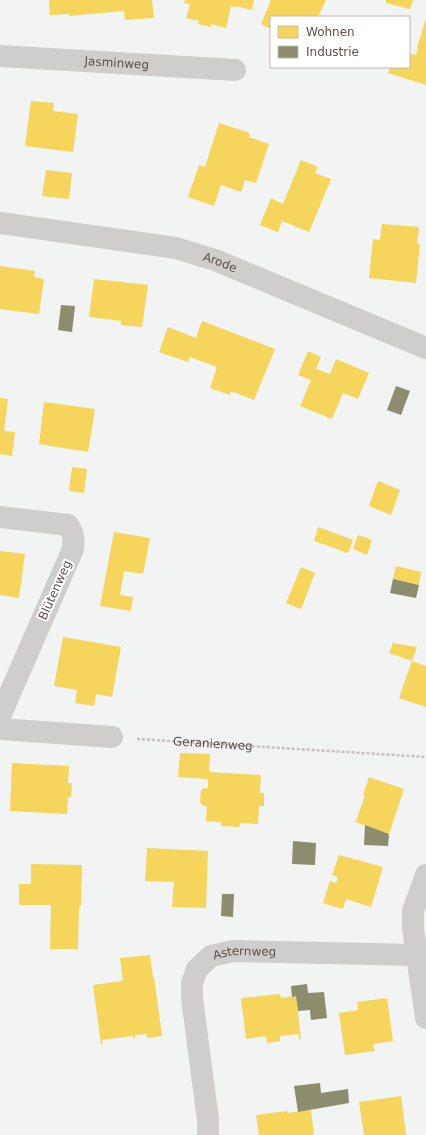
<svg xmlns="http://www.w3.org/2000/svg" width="426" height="1135" font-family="'DejaVu Sans',sans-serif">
	<rect width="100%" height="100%" fill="#f2f3f3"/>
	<g fill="#f6d55c">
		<path d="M49,0H152L154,18L125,20L124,11L69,16V14L50,15Z"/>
		<path d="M185,0H254L252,10L235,6V7L231,6L226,28L211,24V27L198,24L199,21L186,18L190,4L184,3Z"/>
		<path d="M271,0H326L318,17H271V29L261,24Z"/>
		<path d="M386,0H413L410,9L386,3Z"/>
		<path d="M426,18V85L388,73L390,67H409V53L416,55L418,48H417Z"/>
		<path d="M31,101L54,103L53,111L78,114L73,152L25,146Z"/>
		<path d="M219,123L250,133L249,137L269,144L256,183L245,180L241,192L221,185L214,206L188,197L199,165L205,167Z"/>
		<path d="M301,160L318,167L315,173L331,179L309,232L282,221L278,232L260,225L271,198L283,204Z"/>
		<path d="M46,170L72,173L69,199L42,196Z"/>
		<path d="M382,224L419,227L417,244H420L416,283L369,278L373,239L380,240Z"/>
		<path d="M0,266L35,271L34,277L44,279L39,314L0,309Z"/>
		<path d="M94,279L148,285L142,327L121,325V321L89,317Z"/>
		<path d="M202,321L275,349L254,400L231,391L230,395L210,388L217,367L190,357L188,362L159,352L168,327L196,338Z"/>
		<path d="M308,351L321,357L316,369L330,374L336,359L369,373L358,399L343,393L332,419L300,406L311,380L298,375Z"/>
		<path d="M0,398L8,399L4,431L15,432L12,456L0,454Z"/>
		<path d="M44,402L95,409L88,452L39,444Z"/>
		<path d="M72,467L87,469L84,493L69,491Z"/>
		<path d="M378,481L400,490L391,515L369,506Z"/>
		<path d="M318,527L353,540L348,553L314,541Z"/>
		<path d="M114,532L150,538L143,574L124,571L120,595L133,597L131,611L100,606Z"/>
		<path d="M358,535L372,540L367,555L353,549Z"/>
		<path d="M0,551L25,554L19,598L0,595Z"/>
		<path d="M396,566L421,572L419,585L393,579Z"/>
		<path d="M301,567L315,573L301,609L286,603Z"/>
		<path d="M63,637L121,647L112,697L96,694L94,706L75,703L77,690L54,686Z"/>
		<path d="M393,643L417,647L412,661L389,653Z"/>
		<path d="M412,661L426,666V707L399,698Z"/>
		<path d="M180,753L210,754L209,772L261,775L260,793H264V806H259L258,824L240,823L239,827L221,826V822L206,821L207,806H203L200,802L201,790L205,788H208V779L178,777Z"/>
		<path d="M12,763L69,766L68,783H72L71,797H68L67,814L10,811Z"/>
		<path d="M369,777L404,789L389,834L353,821H356L365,796L363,795Z"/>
		<path d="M147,848L208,851L206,908L172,907L174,882L145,881Z"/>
		<path d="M339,855L383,867L371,907L346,899L343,909L323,903L330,881L336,883L338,877L332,875Z"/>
		<path d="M31,864L82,865L81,906H79L78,949H50L51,905H19V884H31Z"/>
		<path d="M150,955L153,977H154L162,1036L147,1038V1034L135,1035V1039H134L133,1036L102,1040L103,1044H101L93,985L123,981L120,958Z"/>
		<path d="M280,994L281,998L296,996L301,1039H299V1034L280,1036V1041L267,1043L266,1036L246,1039L241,998Z"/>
		<path d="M387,998L393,1041L373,1044L375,1051L345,1055L339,1013L358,1010L357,1002Z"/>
		<path d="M401,1096L406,1135H364L359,1102Z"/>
		<path d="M311,1110L314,1135H259L256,1115L287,1111V1113Z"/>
	</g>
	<g fill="#8c8c6e">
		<path d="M61,305L75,306L72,332L58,330Z"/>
		<path d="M396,386L410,391L401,415L387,410Z"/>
		<path d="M393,579L419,585L416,598L390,593Z"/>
		<path d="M365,825L389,834L388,846L364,845Z"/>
		<path d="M293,841L316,843L315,865L292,864Z"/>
		<path d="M222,894H234L233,917L221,916Z"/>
		<path d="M307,984L308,993L324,992L327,1018L311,1020L310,1010L298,1011L296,996L292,997L291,986Z"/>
		<path d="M320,1083L321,1093L348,1089L349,1103L298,1112L294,1086Z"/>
	</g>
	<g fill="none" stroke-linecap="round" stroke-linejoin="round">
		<path stroke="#c8bec3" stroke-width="2.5" stroke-dasharray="3 2" stroke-linecap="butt" id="s1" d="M137,739L426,757"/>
		<g stroke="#d0cecc" stroke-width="22">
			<path id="s2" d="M0,56L235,70"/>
			<path id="s3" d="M0,223L176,248L215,260L426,348"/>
			<path d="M0,517L68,525C74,533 74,539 73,549L0,716"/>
			<path d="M0,729L112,737"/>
			<path d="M426,875L413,911V928L426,1018"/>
			<path id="s4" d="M208,1135V1120L192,998V983L197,969L211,956L233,951L417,955"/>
		</g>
	</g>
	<g text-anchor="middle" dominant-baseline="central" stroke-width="4" stroke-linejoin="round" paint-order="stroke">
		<g font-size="12" fill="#5e504a" stroke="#fff">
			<text stroke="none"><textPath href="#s2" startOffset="117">Jasminweg</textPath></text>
			<text stroke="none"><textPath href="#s3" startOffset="224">Arode</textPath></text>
			<text transform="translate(55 590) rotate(-66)">Blütenweg</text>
			<text stroke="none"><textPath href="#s1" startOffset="76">Geranienweg</textPath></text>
			<text stroke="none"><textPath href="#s4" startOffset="221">Asternweg</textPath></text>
		</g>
	</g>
	<rect x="270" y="16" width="140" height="52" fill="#ffffff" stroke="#bfb9b7"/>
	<rect x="278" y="26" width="20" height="12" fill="#f6d55c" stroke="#bfb9b7"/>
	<text x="306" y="36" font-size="12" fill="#5e504a">Wohnen</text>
	<rect x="278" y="46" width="20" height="12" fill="#8c8c6e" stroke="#bfb9b7"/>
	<text x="306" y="56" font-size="12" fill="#5e504a">Industrie</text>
</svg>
